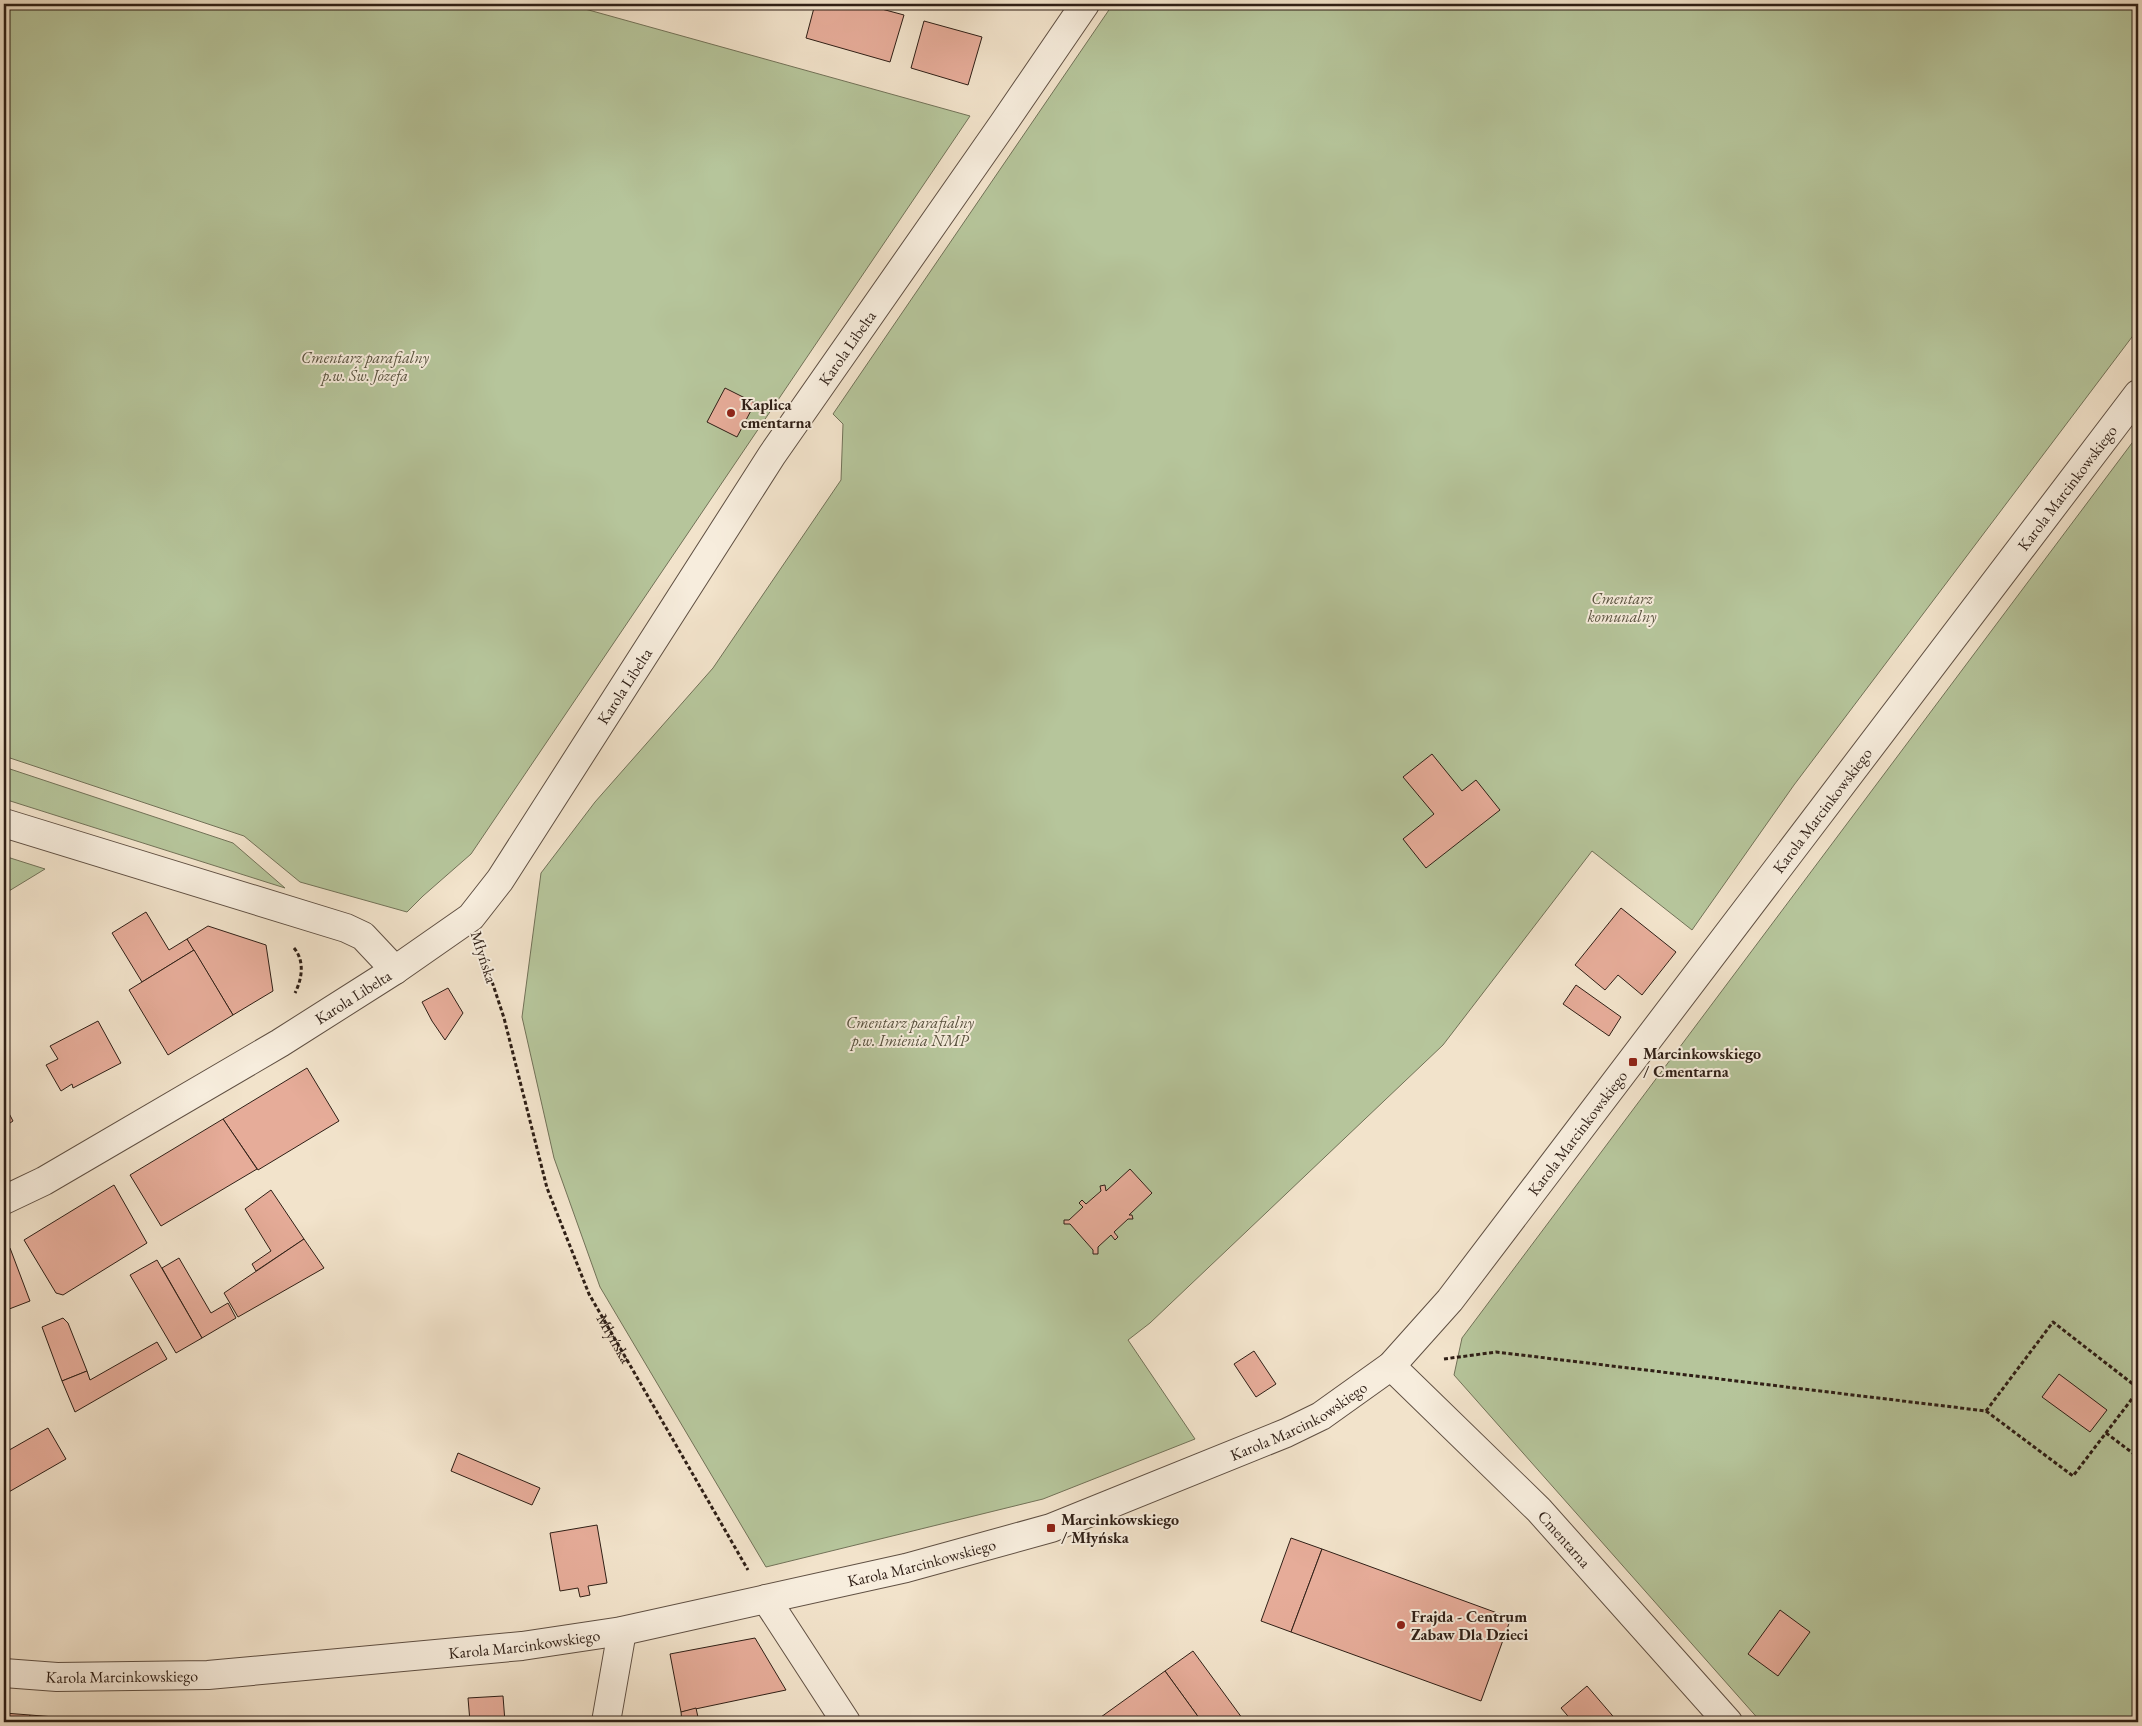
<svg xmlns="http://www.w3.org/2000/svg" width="2142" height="1726" font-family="'EB Garamond',serif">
	<rect width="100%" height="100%" fill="#f2e3cb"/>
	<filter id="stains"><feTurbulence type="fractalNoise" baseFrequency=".004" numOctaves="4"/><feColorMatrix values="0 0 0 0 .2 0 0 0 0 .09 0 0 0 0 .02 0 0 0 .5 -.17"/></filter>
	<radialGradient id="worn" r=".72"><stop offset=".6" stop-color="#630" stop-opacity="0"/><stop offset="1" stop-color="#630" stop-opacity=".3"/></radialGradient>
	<g fill="#b6c59b" stroke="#727258">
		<path d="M4,4H567L970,116L471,854L423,896L407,912L300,882L244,836L4,756Z"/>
		<path d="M1113,4H2138V329L1794,785L1692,930L1592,851L1443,1045L1150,1323L1128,1340L1195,1439L1043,1499L766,1567L600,1287L554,1158L522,1017L541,873L595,802L713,668L841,480L843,424L833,414Z"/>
		<path d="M2138,435V1722H1761L1454,1375L1462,1338Z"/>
		<path d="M4,767L233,843L285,888L4,799Z"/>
		<path d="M4,856L45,869L4,894Z"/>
	</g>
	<g fill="#e6ac99" stroke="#2f1f16">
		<path d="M815,4H863L904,15L890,62L806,38Z"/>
		<path d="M924,21L982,37L968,85L911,68Z"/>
		<path d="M725,388L755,403L737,437L707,422Z"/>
		<path d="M1432,754L1462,791L1476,780L1500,810L1426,868L1403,839L1434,814L1403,777Z"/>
		<path d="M1621,908L1676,952L1642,995L1618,975L1605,990L1575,965Z"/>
		<path d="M146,912L169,950L187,939L194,950L142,982L112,933Z"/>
		<path d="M208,926L266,945L273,991L233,1015L187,939Z"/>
		<path d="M194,950L233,1015L168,1055L129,990Z"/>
		<path d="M1576,985L1621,1017L1609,1036L1563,1004Z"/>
		<path d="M448,988L463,1013L445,1040L432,1021L422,1002Z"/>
		<path d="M98,1021L121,1063L73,1088L72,1084L61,1091L46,1065L58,1059L50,1046Z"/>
		<path d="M307,1068L339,1121L258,1170L223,1119Z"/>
		<path d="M4,1104L13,1121L4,1127Z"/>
		<path d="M223,1119L257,1169L161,1226L130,1175Z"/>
		<path d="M1130,1169L1152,1193L1129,1215H1132L1133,1219H1128L1114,1232L1118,1237L1115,1240L1111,1235L1098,1247V1254H1093V1250L1070,1224H1064V1220H1069L1083,1207L1079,1203L1082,1200L1086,1204L1101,1191L1100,1186L1105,1185L1106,1191Z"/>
		<path d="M114,1185L147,1243L63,1295L56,1293L24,1240Z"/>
		<path d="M271,1190L304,1239L256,1271L252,1264L271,1251L245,1209Z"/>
		<path d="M304,1239L324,1268L238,1317L224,1293Z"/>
		<path d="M10,1248L30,1301L4,1311V1251Z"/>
		<path d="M179,1258L211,1313L228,1303L236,1318L202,1338L162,1268Z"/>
		<path d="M157,1260L202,1338L176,1353L130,1275Z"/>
		<path d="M63,1318L68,1323L87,1371L62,1381L42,1327Z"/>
		<path d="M157,1342L167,1359L75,1412L62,1381L87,1371L90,1380Z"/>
		<path d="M1254,1351L1276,1384L1256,1397L1234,1364Z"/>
		<path d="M2059,1374L2107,1410L2090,1432L2042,1397Z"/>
		<path d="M48,1428L66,1459L7,1493L4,1486V1453Z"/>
		<path d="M458,1453L540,1488L532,1505L451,1471Z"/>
		<path d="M597,1525L607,1583L588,1586L590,1595L580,1597L578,1588L560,1591L550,1533Z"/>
		<path d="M1291,1538L1322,1549L1291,1632L1261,1621Z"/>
		<path d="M1322,1549L1511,1618L1481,1701L1291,1632Z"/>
		<path d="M1780,1610L1810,1632L1778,1676L1748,1654Z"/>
		<path d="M755,1638L786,1690L681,1712L670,1654Z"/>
		<path d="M1193,1651L1245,1722H1202L1165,1671Z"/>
		<path d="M1165,1671L1202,1722H1094Z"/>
		<path d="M1587,1686L1618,1722H1573L1561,1708Z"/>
		<path d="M503,1696L505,1722H470L468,1698Z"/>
		<path d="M696,1708L699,1722H682L681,1712Z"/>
		<path d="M4,1713L30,1715L29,1722H4Z"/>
		<path d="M30,1715L104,1721L29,1722Z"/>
	</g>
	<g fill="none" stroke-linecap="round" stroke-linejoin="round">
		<g stroke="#605043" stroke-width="30">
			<g id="minor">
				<path d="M4,823L346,928L363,936L395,970"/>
				<path id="s2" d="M4,1200L44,1181L280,1043L395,970L471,917L500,880L772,455L1003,124L1085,4"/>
				<path id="s3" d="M1391,1366L1539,1510L1728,1722"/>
				<path d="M766,1599L846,1722"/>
				<path id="s4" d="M4,1673L57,1677L208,1675L522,1646L622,1631L906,1568L1051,1528L1286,1433L1321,1416L1391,1366L1450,1300L2138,394"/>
				<path d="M606,1722L622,1631"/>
			</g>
		</g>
		<g stroke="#2f1f16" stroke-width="3" stroke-dasharray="4 2.5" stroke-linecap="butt">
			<path d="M294,948C305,961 302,979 295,993"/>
			<path id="s1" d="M482,951L504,1018L547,1188L589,1294L748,1570"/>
			<path d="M1444,1359L1496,1352L1986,1411L2073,1476L2138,1391"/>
			<path d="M1986,1411L2053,1322L2138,1388"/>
			<path d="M2106,1433L2138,1457"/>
		</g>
		<use href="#minor" stroke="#f7eddd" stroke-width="28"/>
	</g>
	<g fill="#8f2418" stroke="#f7eddd" stroke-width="2">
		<circle cx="731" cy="413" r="5"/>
		<rect x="1628" y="1057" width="10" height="10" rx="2.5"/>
		<rect x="1046" y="1523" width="10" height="10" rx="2.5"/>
		<circle cx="1401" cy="1625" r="5"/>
	</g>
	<g text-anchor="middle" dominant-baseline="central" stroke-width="4" stroke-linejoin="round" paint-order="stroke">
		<g font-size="16" fill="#2f1f16" stroke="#f7eddd">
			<text stroke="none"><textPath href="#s2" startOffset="1229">Karola Libelta</textPath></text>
			<text stroke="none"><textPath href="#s4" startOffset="2549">Karola Marcinkowskiego</textPath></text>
			<text stroke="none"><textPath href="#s2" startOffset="824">Karola Libelta</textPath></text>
			<text stroke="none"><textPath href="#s4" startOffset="2144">Karola Marcinkowskiego</textPath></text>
			<text transform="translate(484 957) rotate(72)">Młyńska</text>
			<text stroke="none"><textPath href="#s2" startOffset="404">Karola Libelta</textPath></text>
			<text stroke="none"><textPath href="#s4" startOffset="1739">Karola Marcinkowskiego</textPath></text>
			<text stroke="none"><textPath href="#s1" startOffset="411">Młyńska</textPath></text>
			<text stroke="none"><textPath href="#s4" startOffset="1332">Karola Marcinkowskiego</textPath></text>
			<text stroke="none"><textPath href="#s3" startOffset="245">Cmentarna</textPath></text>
			<text stroke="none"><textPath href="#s4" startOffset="928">Karola Marcinkowskiego</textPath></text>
			<text stroke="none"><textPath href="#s4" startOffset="522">Karola Marcinkowskiego</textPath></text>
			<text stroke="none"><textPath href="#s4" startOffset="118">Karola Marcinkowskiego</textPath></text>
		</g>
		<g font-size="16" font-style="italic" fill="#58513e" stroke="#f7eddd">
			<text x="365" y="357">Cmentarz parafialny<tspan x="365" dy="18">p.w. Św. Józefa</tspan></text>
			<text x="1622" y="598">Cmentarz<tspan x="1622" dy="18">komunalny</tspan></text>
			<text x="910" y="1022">Cmentarz parafialny<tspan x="910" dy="18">p.w. Imienia NMP</tspan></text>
		</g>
		<g font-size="16" font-weight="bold" fill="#2f1f16" stroke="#f7eddd" text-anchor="start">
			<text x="741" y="404">Kaplica<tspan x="741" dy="18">cmentarna</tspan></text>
			<text x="1643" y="1053">Marcinkowskiego<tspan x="1643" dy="18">/ Cmentarna</tspan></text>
			<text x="1061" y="1519">Marcinkowskiego<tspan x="1061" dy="18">/ Młyńska</tspan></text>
			<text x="1411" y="1616">Frajda - Centrum<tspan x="1411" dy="18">Zabaw Dla Dzieci</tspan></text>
		</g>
	</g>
	<rect width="2142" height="1726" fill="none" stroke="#f2e3cb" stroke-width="20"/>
	<rect x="5" y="5" width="2132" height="1716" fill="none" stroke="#2f1f16" stroke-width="2.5"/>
	<rect x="10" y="10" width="2122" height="1706" fill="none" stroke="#2f1f16"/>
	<rect width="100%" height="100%" filter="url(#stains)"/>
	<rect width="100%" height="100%" fill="url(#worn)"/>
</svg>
